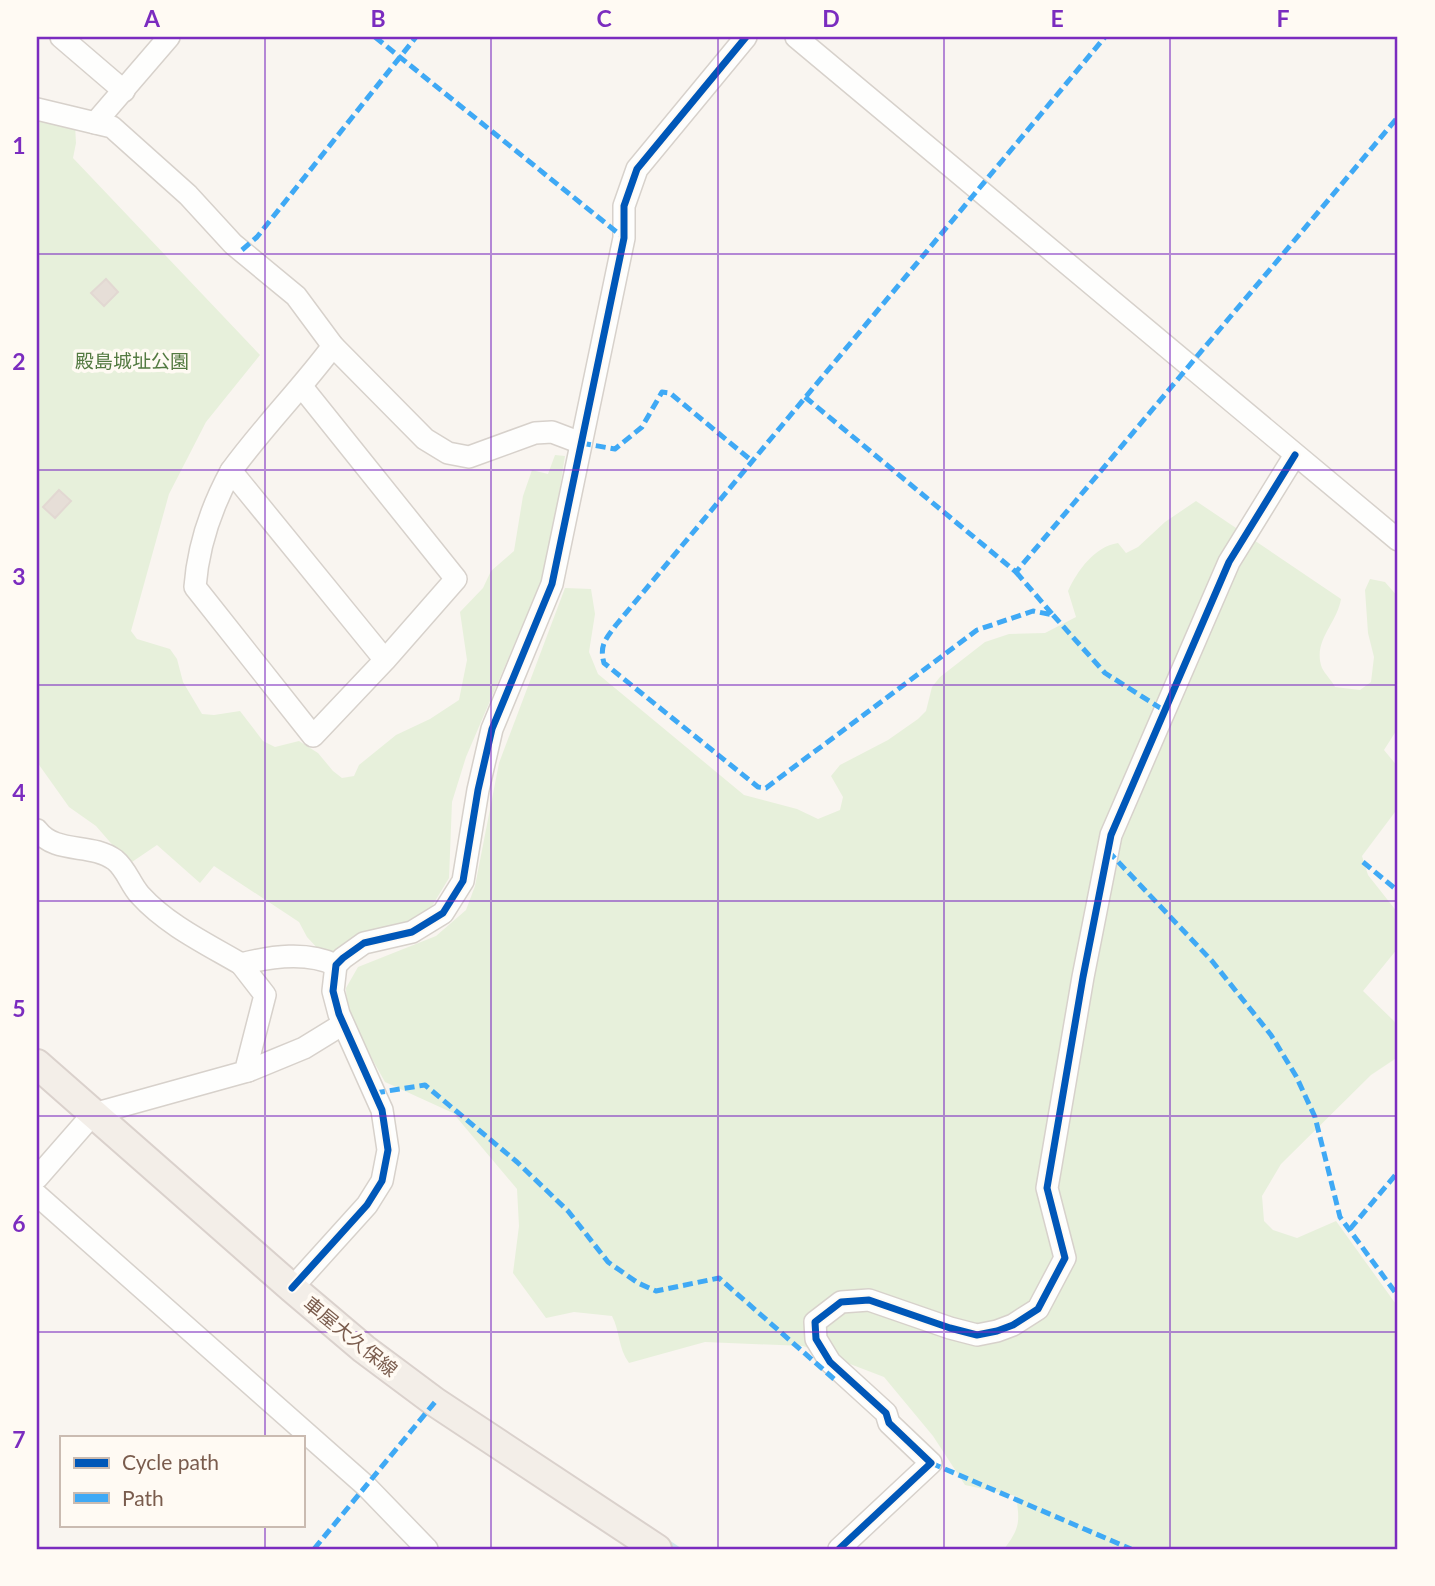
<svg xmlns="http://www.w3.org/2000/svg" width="1435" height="1586" font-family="Lato,'Noto Sans JP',sans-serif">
	<rect width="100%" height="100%" fill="#f9f5f0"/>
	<g fill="#e7f0db">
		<path d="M37,113L75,125L76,143L73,158L260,355L206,422L169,494L131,631L137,639L170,649L177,659L183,682L202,714L214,715L240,711L263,741L275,747L299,741L318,753L333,771L342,778L354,776L359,765L396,735L430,719L459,700L467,660L460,612L483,588L491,571L514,551L523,496L532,470L548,474L555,455L565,456L547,568L466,757L452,802L449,878L429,911L414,924L356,938L334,951L319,950L307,937L299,922L214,866L200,883L157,845L129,864L96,826L69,807L37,762Z"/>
		<path d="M1196,501L1341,599C1337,624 1312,641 1322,668C1325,674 1332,681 1335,687L1360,690L1371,682L1374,657L1368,633L1365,590L1370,579L1385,582L1398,597V728L1384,750L1398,767V808L1362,856L1368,875L1398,913V948L1363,991L1394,1021L1398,1029V1057L1371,1075L1281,1164L1262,1196L1264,1221L1273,1230L1297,1238L1336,1221L1398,1307V1549H1004C1020,1528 1020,1522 1016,1496L965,1485L933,1436L884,1377L803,1346L705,1342L629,1363C618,1348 620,1331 612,1316L574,1312L546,1318L513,1273L519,1226L517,1189L453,1113L385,1082L347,1014L346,988L358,967L436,936L466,910L475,886L499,763L565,588L591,589L595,614L589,652L598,674L744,795L797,809L818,819L840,810L843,797L831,776L840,765L888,740L918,719L926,711L932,687L940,677L985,642L1009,634L1045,633L1076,617L1068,591C1078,570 1094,547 1118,543L1126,553L1138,547L1165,522Z"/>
	</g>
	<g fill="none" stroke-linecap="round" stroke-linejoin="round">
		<path stroke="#d0e8ea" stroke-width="5" d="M666,1541L678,1549"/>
	</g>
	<g fill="#e6ded7" stroke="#e2d8d2" stroke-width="2">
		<path d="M106,279L118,292L104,306L91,293Z"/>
		<path d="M59,490L71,501L55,518L43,507Z"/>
	</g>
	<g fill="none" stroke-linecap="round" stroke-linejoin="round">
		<g stroke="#d7d1cb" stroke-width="24">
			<g id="minor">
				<path d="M61,37L124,91"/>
				<path d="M796,37L1398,540"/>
				<path d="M37,109L112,127L188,195L233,244L296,296L333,346L425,439L448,453L469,457L535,433L552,432L581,443"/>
				<path d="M95,123L169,37"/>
				<path d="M302,387L456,579L385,660L313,736L195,587C198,547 212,506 231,471L385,660"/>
				<path d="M231,471C263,427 301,389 333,346"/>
				<path d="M37,830C56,855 91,842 115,860C127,870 130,884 140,895C167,925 207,944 241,964"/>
				<path d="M248,1071L304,1048L343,1024"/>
				<path d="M37,1178L93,1114L248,1071L247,1065L265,995L241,964C272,956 307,951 336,965"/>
				<path d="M37,1195L366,1486L427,1549"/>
				<path d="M292,1288L367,1205L382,1181L388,1150L382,1110L339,1014L333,991L336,965L343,958L364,943L412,932L443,913L463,881L478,790L492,729L552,584L624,238V206L637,169L746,37"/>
				<path d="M839,1549L931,1463L889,1423L886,1413L830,1362L816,1339L815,1322L841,1302L869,1300L950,1328L977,1335L997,1331L1013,1325L1038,1309L1065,1258L1047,1188L1083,977L1111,835L1229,562L1295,455"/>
			</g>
		</g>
		<g stroke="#dad1cc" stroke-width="32">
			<path id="major" d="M37,1064L292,1288L364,1349L435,1402L657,1549"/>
		</g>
		<use href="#minor" stroke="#fefefd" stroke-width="21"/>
		<use href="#major" stroke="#f3eee8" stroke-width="28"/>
		<g stroke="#3fa9f5" stroke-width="5" stroke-dasharray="10 5" stroke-linecap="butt">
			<path d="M375,37L624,238"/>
			<path d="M242,250L257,237L416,37"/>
			<path d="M805,397L1016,572L1398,117"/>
			<path d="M581,443L615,449L642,427L662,392L670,393L752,461"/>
			<path d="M1016,572L1053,615L1033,611L977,630L766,788L758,787L604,663C599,645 606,639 616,625L1105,37"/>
			<path d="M1053,615L1105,673L1165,711"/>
			<path d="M1108,851L1212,961L1271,1035L1296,1076L1315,1117L1340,1217L1398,1296"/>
			<path d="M1363,862L1398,891"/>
			<path d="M375,1093L425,1085L517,1162L568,1211L608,1262L638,1283L656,1291L719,1278L834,1379"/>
			<path d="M1350,1229L1398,1172"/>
			<path d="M931,1463L1131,1549"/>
			<path d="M314,1549L435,1402"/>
		</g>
		<g stroke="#fffaf3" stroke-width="11">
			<g id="cycleway">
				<path d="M292,1288L367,1205L382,1181L388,1150L382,1110L339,1014L333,991L336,965L343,958L364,943L412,932L443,913L463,881L478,790L492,729L552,584L624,238V206L637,169L746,37"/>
				<path d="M839,1549L931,1463L889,1423L886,1413L830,1362L816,1339L815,1322L841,1302L869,1300L950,1328L977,1335L997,1331L1013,1325L1038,1309L1065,1258L1047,1188L1083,977L1111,835L1229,562L1295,455"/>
			</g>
		</g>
		<use href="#cycleway" stroke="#0057b8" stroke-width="7"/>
	</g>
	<path fill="none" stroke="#7b2cbf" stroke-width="2" stroke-opacity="0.55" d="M265,37V1437M491,37V1549M718,37V1549M944,37V1549M1170,37V1549M37,254H1398M37,470H1398M37,685H1398M37,901H1398M37,1116H1398M37,1332H1398M265,1525V1549"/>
	<g text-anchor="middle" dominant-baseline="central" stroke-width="7" stroke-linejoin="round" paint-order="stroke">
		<g font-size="19" fill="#537a41" stroke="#fffaf3">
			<text x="132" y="360">殿島城址公園</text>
		</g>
		<g font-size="19" fill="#7a5c4d" stroke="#fffaf3">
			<text transform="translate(351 1336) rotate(39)">車屋大久保線</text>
		</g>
	</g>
	<rect width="1435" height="1586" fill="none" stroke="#fffaf3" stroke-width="77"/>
	<rect x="60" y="1436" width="245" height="91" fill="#fffaf3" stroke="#cabbb1" stroke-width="2"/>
	<rect x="74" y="1458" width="35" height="10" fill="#0057b8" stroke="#cabbb1" stroke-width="2"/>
	<text x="122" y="1470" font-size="21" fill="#7a5c4d">Cycle path</text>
	<rect x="74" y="1493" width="35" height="10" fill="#3fa9f5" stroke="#cabbb1" stroke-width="2"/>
	<text x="122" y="1506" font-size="21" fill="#7a5c4d">Path</text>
	<rect x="38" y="38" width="1358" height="1510" fill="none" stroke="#7b2cbf" stroke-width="2.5"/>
	<g font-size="23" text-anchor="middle" font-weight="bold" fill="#7b2cbf">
		<text x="152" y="27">A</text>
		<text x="378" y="27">B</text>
		<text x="604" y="27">C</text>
		<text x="831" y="27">D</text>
		<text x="1057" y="27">E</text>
		<text x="1283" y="27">F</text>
		<text x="19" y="154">1</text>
		<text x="19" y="370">2</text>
		<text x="19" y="585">3</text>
		<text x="19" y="801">4</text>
		<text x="19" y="1017">5</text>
		<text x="19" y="1232">6</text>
		<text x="19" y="1448">7</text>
	</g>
</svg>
